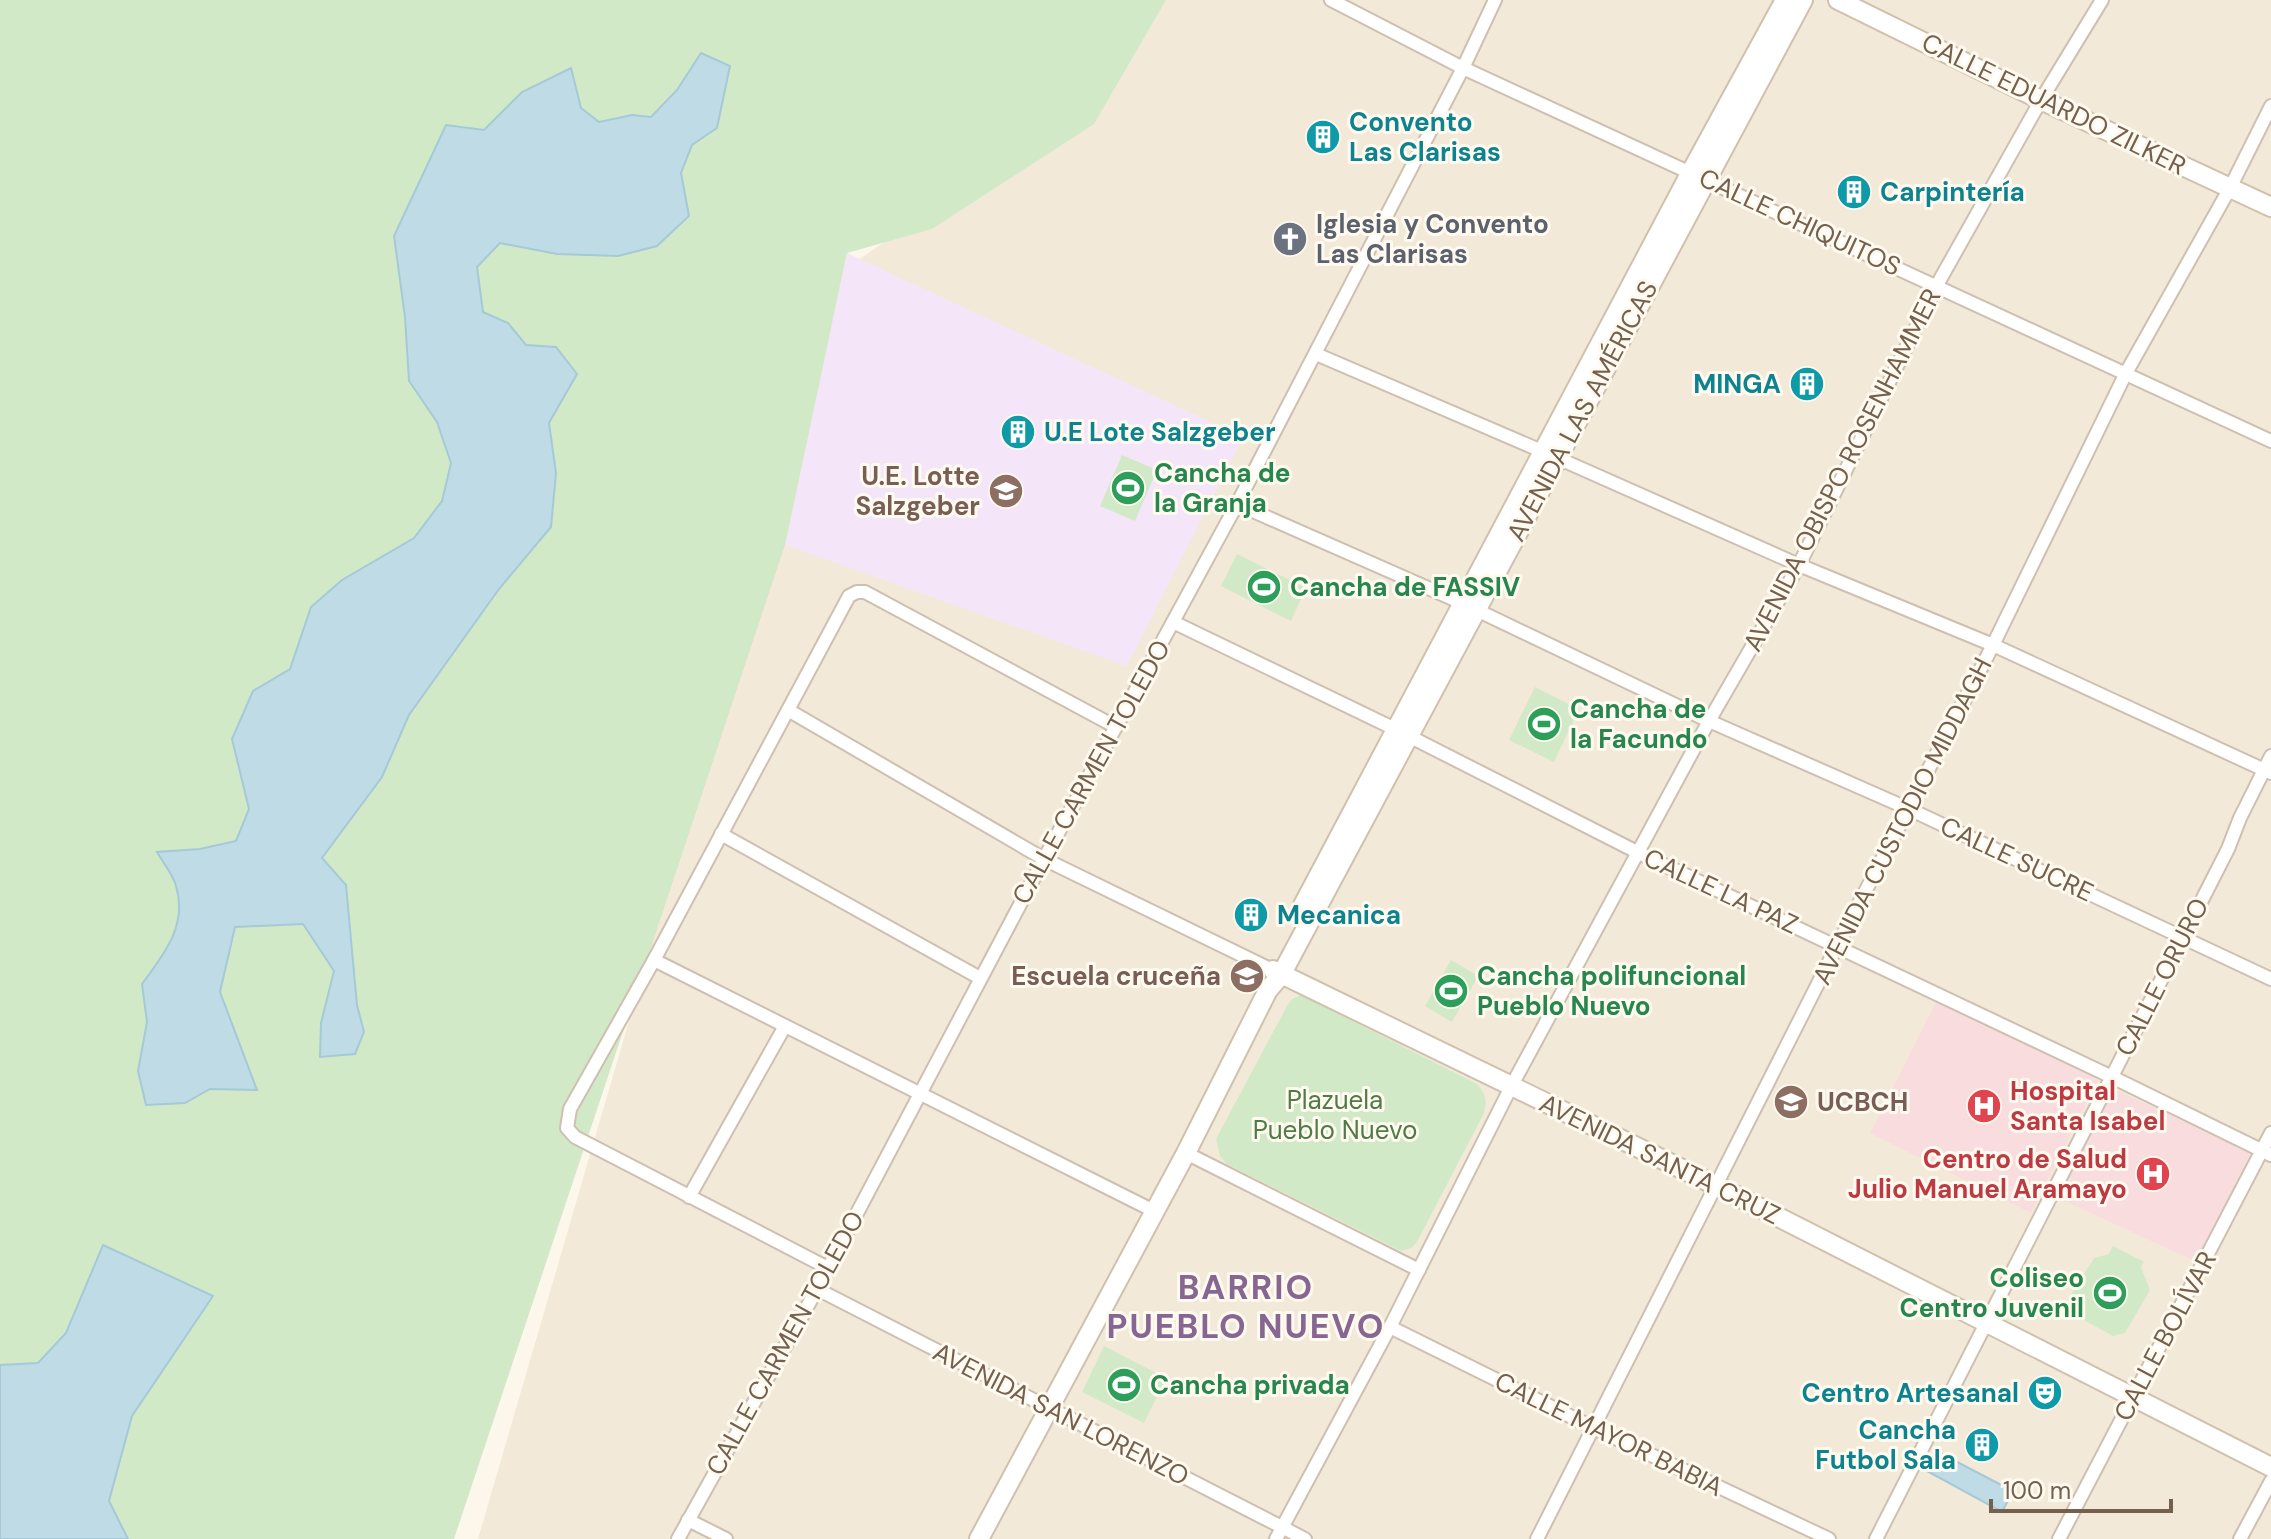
<svg xmlns="http://www.w3.org/2000/svg" width="2271" height="1539" font-family="'DM Sans',sans-serif">
	<rect width="100%" height="100%" fill="#fcf7ea"/>
	<path fill="#f3e9d8" d="M1086,0H2271V1539H478L849,266L1069,118Z"/>
	<path fill="#f4e6f8" d="M847,253L1243,437L1127,666L785,545Z"/>
	<g fill="#f9ddde">
		<path d="M1937,1000L2098,1080L2031,1213L1870,1133Z"/>
		<path d="M2107,1086L2257,1154L2199,1258L2194,1261L2050,1194Z"/>
	</g>
	<g fill="#d2e9c8" fill-rule="evenodd">
		<path d="M0,0H1166L1094,124L932,229L847,253L785,545L454,1539H128L109,1501L132,1416L212,1296L104,1245L66,1333L38,1363L0,1365ZM701,54L729,66L717,128L692,145L681,173L689,216L557,254L500,243L477,267L483,312L508,323L526,345L556,347L577,375L549,423L556,473L551,527L499,589L409,715L382,777L322,858L346,885L357,1005L364,1032L321,1023L334,971L302,924L235,927L220,992L256,1089H210L185,1103L145,1037L147,1022L142,984L170,945L180,912L176,884L200,849L236,841L249,809L232,739L253,691L290,669L312,607L342,580L414,538L442,501L451,463L437,422L409,381L405,317L394,236L446,125L484,130L522,92L570,68L581,108L599,122L632,115L651,117L677,90Z"/>
		<path d="M1122,455L1157,470L1135,521L1100,506Z"/>
		<path d="M1237,554L1306,588L1291,621L1221,586Z"/>
		<path d="M1535,687L1579,709L1554,762L1509,740Z"/>
		<path d="M1451,960L1478,976L1452,1022L1425,1006Z"/>
		<path d="M1301,995L1477,1084C1486,1094 1487,1100 1484,1113L1417,1242L1411,1248L1401,1251L1227,1164L1220,1156L1216,1139L1287,1006L1292,999Z"/>
		<path d="M2113,1246L2144,1262L2141,1267L2150,1290L2125,1333L2113,1336L2069,1312L2070,1296L2094,1258L2109,1254Z"/>
		<path d="M1104,1346L1166,1378L1144,1423L1082,1392Z"/>
	</g>
	<g fill="#bfdbe5" stroke="#a5c9d6" stroke-width="2">
		<path d="M701,53L730,66L717,128L692,145L681,173L689,216L657,246L618,256L557,254L500,243L477,267L483,312L508,323L526,345L556,347L577,374L549,423L556,473L551,527L499,589L409,715L382,777L322,858L346,885L357,1005L364,1032L355,1054L320,1057L321,1023L334,971L303,924L235,927L220,992L257,1090L210,1089L185,1103L146,1105L138,1071L147,1022L142,984C164,954 188,925 176,886C173,874 163,863 157,852L200,849L236,841L249,809L232,739L253,691L290,669L311,607L342,580L414,538L442,501L451,463L437,422L409,381L405,317L394,236L446,125L484,130L522,92L571,68L581,108L599,122L632,115L651,117L677,90Z"/>
		<path d="M103,1245L213,1296L132,1416L109,1501L128,1539H0V1365L38,1363L66,1333Z"/>
		<path d="M1936,1451L2013,1491L2002,1512L1927,1471Z"/>
	</g>
	<g fill="none" stroke-linecap="round" stroke-linejoin="round">
		<g stroke="#cdc0b0" stroke-width="16">
			<g id="street">
				<path d="M1331,0L1463,68L2271,441"/>
				<path d="M1316,354L1544,452L1799,565L1993,645L2271,773"/>
				<path d="M1237,504L1462,603L1709,721L1909,809L2271,979"/>
				<path d="M1173,622L1395,729L1639,853L2112,1077L2271,1155"/>
				<path d="M788,710L1044,859L1270,969"/>
				<path d="M721,834L980,978"/>
				<path d="M654,960L1154,1211"/>
				<path d="M1186,1153L1419,1270"/>
				<path d="M689,1197L785,1026"/>
				<path d="M828,1268L575,1137L567,1128L570,1109L654,960L849,596L857,592H865L1116,727"/>
				<path d="M817,1289L1305,1539"/>
				<path d="M1390,1327L1592,1427L1829,1539"/>
				<path d="M688,1520L726,1539"/>
				<path d="M678,1539L817,1289L1044,859L1237,504L1463,68L1495,0"/>
				<path d="M1276,1539L1390,1327L1512,1085L1709,721L1799,565L1937,285L2041,100L2102,0"/>
				<path d="M1537,1539L1837,946L1993,645L2126,373L2230,188L2271,106"/>
				<path d="M1876,1539L2228,849L2240,818L2271,756"/>
				<path d="M2059,1539L2271,1133"/>
				<path d="M2240,1539L2271,1481"/>
			</g>
		</g>
		<g stroke="#d0c1ad" stroke-width="22">
			<g id="secondary">
				<path d="M1838,0L2041,100L2271,207"/>
				<path d="M1301,909L1691,172L1785,0"/>
				<path d="M1273,970L1717,1186L2271,1467"/>
				<path d="M979,1539L1186,1153L1268,990L1281,975L1803,0"/>
			</g>
		</g>
		<use href="#street" stroke="#fff" stroke-width="12"/>
		<use href="#secondary" stroke="#fff" stroke-width="18"/>
	</g>
	<defs>
		<g id="building-disc" transform="scale(1.8)"><circle r="9.5" fill="#0f9aa8" stroke="#fefaf0"/><path d="M-4-6H4V6H1V3H-1V6H-4ZM-2.5-4.3h1.7v1.8h-1.7ZM.8-4.3h1.7v1.8H.8ZM-2.5-1h1.7V.8h-1.7ZM.8-1h1.7V.8H.8Z" fill="#fff"/></g>
		<g id="church-disc" transform="scale(1.8)"><circle r="9.5" fill="#6b7280" stroke="#fefaf0"/><path d="M-1.2-6h2.4v3.5h3.3v2.4h-3.3V6h-2.4V-.1h-3.3v-2.4h3.3Z" fill="#fff"/></g>
		<g id="stadium-disc" transform="scale(1.8)"><circle r="9.5" fill="#2e9e5b" stroke="#fefaf0"/><path d="M0-5a6.5 5 0 1 0 0 10a6.5 5 0 1 0 0-10ZM-3.5-1.8h7v3.6h-7Z" fill="#fff"/></g>
		<g id="school-disc" transform="scale(1.8)"><circle r="9.5" fill="#8d6e63" stroke="#fefaf0"/><path d="M0-5L7-2L0 1L-7-2ZM-4 1L0 2.5L4 1V4Q0 6-4 4Z" fill="#fff"/></g>
		<g id="university-disc" transform="scale(1.8)"><circle r="9.5" fill="#8d6e63" stroke="#fefaf0"/><path d="M0-5L7-2L0 1L-7-2ZM-4 1L0 2.5L4 1V4Q0 6-4 4Z" fill="#fff"/></g>
		<g id="hospital-disc" transform="scale(1.8)"><circle r="9.5" fill="#e0444e" stroke="#fefaf0"/><path d="M-5-5h3v3.5h4V-5h3V5h-3V1.5h-4V5h-3Z" fill="#fff"/></g>
		<g id="theatre-disc" transform="scale(1.8)"><circle r="9.5" fill="#0f9aa8" stroke="#fefaf0"/><path d="M-5-5.5Q0-4 5-5.5V0Q5 5 0 6Q-5 5-5 0ZM-3.3-2.5H-1v1.5H-3.3ZM1-2.5H3.3v1.5H1ZM-2.8 1Q0 5.5 2.8 1Z" fill="#fff"/></g>
	</defs>
	<g fill-rule="evenodd">
		<use href="#building-disc" x="1323" y="137"/>
		<use href="#building-disc" x="1854" y="192"/>
		<use href="#church-disc" x="1290" y="239"/>
		<use href="#building-disc" x="1807" y="384"/>
		<use href="#building-disc" x="1018" y="432"/>
		<use href="#stadium-disc" x="1128" y="488"/>
		<use href="#school-disc" x="1006" y="491"/>
		<use href="#stadium-disc" x="1264" y="587"/>
		<use href="#stadium-disc" x="1544" y="724"/>
		<use href="#building-disc" x="1251" y="915"/>
		<use href="#school-disc" x="1247" y="976"/>
		<use href="#stadium-disc" x="1451" y="991"/>
		<use href="#university-disc" x="1791" y="1102"/>
		<use href="#hospital-disc" x="1984" y="1106"/>
		<use href="#hospital-disc" x="2153" y="1174"/>
		<use href="#stadium-disc" x="2110" y="1293"/>
		<use href="#stadium-disc" x="1124" y="1385"/>
		<use href="#theatre-disc" x="2045" y="1393"/>
		<use href="#building-disc" x="1982" y="1445"/>
	</g>
	<g text-anchor="middle" dominant-baseline="central" stroke-width="6" stroke-linejoin="round" paint-order="stroke">
		<g font-size="26" fill="#75604e" stroke="#fefaf0">
			<text transform="translate(2054 104) rotate(26)">CALLE EDUARDO ZILKER</text>
			<text transform="translate(1800 222) rotate(25)">CALLE CHIQUITOS</text>
			<text transform="translate(1582 411) rotate(-62)">AVENIDA LAS AMÉRICAS</text>
			<text transform="translate(1842 470) rotate(-63)">AVENIDA OBISPO ROSENHAMMER</text>
			<text transform="translate(1091 772) rotate(-61)">CALLE CARMEN TOLEDO</text>
			<text transform="translate(1902 821) rotate(-63)">AVENIDA CUSTODIO MIDDAGH</text>
			<text transform="translate(2017 859) rotate(25)">CALLE SUCRE</text>
			<text transform="translate(1721 891) rotate(25)">CALLE LA PAZ</text>
			<text transform="translate(2162 977) rotate(-63)">CALLE ORURO</text>
			<text transform="translate(1660 1159) rotate(26)">AVENIDA SANTA CRUZ</text>
			<text transform="translate(2165 1336) rotate(-62)">CALLE BOLÍVAR</text>
			<text transform="translate(785 1343) rotate(-61)">CALLE CARMEN TOLEDO</text>
			<text transform="translate(1061 1414) rotate(27)">AVENIDA SAN LORENZO</text>
			<text transform="translate(1609 1434) rotate(26)">CALLE MAYOR BABIA</text>
		</g>
		<g font-size="26" font-weight="bold" fill="#0d838f" stroke="#fefaf0" text-anchor="start">
			<text x="1349" y="122">Convento<tspan x="1349" dy="30">Las Clarisas</tspan></text>
			<text x="1880" y="192">Carpintería</text>
			<text x="1781" y="384" text-anchor="end">MINGA</text>
			<text x="1044" y="432">U.E Lote Salzgeber</text>
			<text x="1277" y="915">Mecanica</text>
			<text x="2019" y="1393" text-anchor="end">Centro Artesanal</text>
			<text x="1956" y="1430" text-anchor="end">Cancha<tspan x="1956" dy="30">Futbol Sala</tspan></text>
		</g>
		<g font-size="26" font-weight="bold" fill="#5b616d" stroke="#fefaf0" text-anchor="start">
			<text x="1316" y="224">Iglesia y Convento<tspan x="1316" dy="30">Las Clarisas</tspan></text>
		</g>
		<g font-size="26" font-weight="bold" fill="#27864d" stroke="#fefaf0" text-anchor="start">
			<text x="1154" y="473">Cancha de<tspan x="1154" dy="30">la Granja</tspan></text>
			<text x="1290" y="587">Cancha de FASSIV</text>
			<text x="1570" y="709">Cancha de<tspan x="1570" dy="30">la Facundo</tspan></text>
			<text x="1477" y="976">Cancha polifuncional<tspan x="1477" dy="30">Pueblo Nuevo</tspan></text>
			<text x="2084" y="1278" text-anchor="end">Coliseo<tspan x="2084" dy="30">Centro Juvenil</tspan></text>
			<text x="1150" y="1385">Cancha privada</text>
		</g>
		<g font-size="26" font-weight="bold" fill="#785e54" stroke="#fefaf0" text-anchor="end">
			<text x="980" y="476">U.E. Lotte<tspan x="980" dy="30">Salzgeber</tspan></text>
			<text x="1221" y="976">Escuela cruceña</text>
			<text x="1817" y="1102" text-anchor="start">UCBCH</text>
		</g>
		<g font-size="26" font-weight="bold" fill="#be3a42" stroke="#fefaf0" text-anchor="start">
			<text x="2010" y="1091">Hospital<tspan x="2010" dy="30">Santa Isabel</tspan></text>
			<text x="2127" y="1159" text-anchor="end">Centro de Salud<tspan x="2127" dy="30">Julio Manuel Aramayo</tspan></text>
		</g>
		<g font-size="26" fill="#507a46" stroke="#fefaf0">
			<text x="1335" y="1100">Plazuela<tspan x="1335" dy="30">Pueblo Nuevo</tspan></text>
		</g>
		<g font-size="34" font-weight="bold" letter-spacing="2" fill="#876691" stroke="#fefaf0">
			<text x="1246" y="1287">BARRIO<tspan x="1246" dy="39">PUEBLO NUEVO</tspan></text>
		</g>
	</g>
	<path d="M1991 1499v12h180v-12" fill="none" stroke="#75604e" stroke-width="4"/>
	<text x="2003" y="1499" font-size="24" fill="#75604e" stroke="#fefaf0" stroke-width="6" paint-order="stroke">100 m</text>
</svg>
